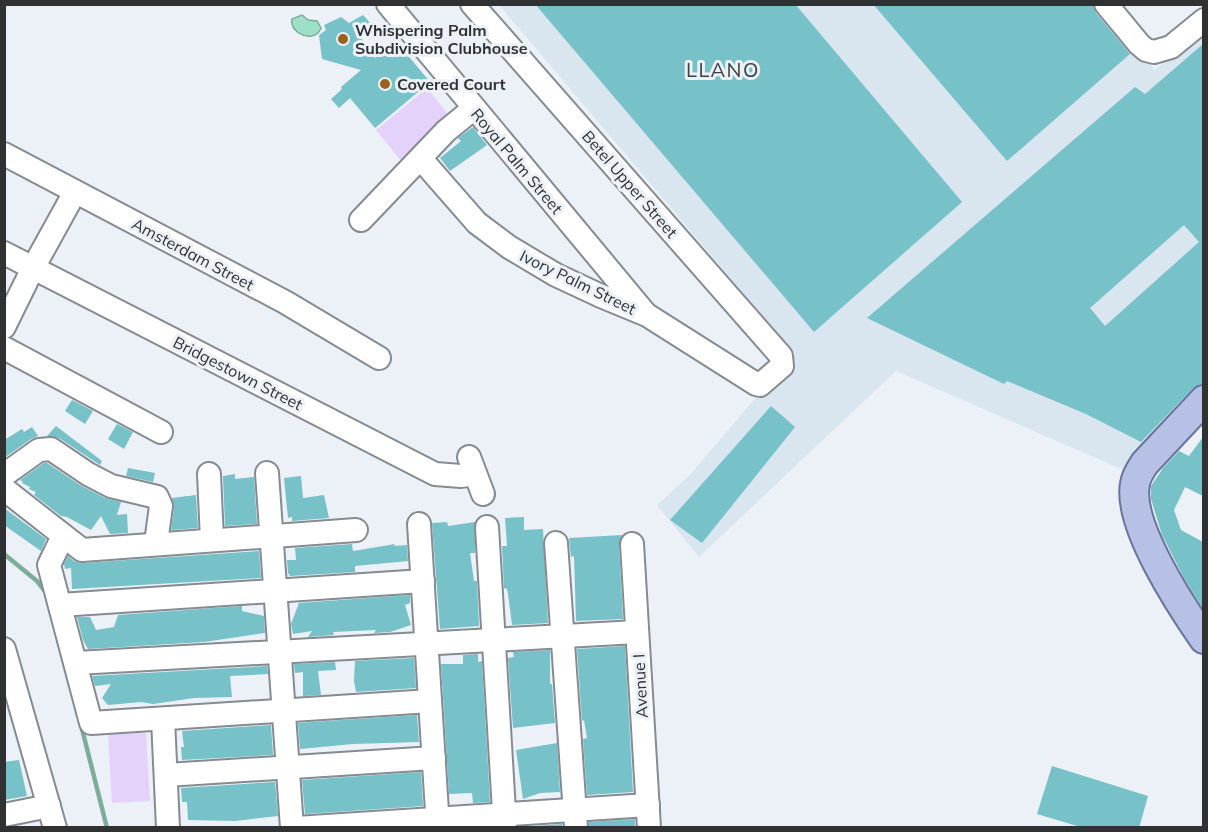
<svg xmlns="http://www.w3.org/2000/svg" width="1208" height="832" font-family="Mulish,sans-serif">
	<rect width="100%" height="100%" fill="#ebf1f6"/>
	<path fill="#d9e5ef" d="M499,5H1099L1155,70L1203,29V389L1126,471L896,371L699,557L657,505L689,476L794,353Z"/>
	<g fill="#e5d2fb">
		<path d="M427,88L453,120L402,162L376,130Z"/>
		<path d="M146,733L150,801L112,803L108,734Z"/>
	</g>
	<path fill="#9ee0c7" stroke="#7dac9b" stroke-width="1.5" d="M302,15L308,20L317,21L321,28C315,44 289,34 292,19Z"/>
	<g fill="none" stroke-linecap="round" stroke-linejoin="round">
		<g stroke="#7dac9b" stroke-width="4.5">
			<path d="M4,554L37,581L48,595"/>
			<path d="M81,725L107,828"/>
		</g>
	</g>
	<g fill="#77c1c8" fill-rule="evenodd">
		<path d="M535,4H795L962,202L814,332Z"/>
		<path d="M873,4H1093L1096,13L1130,54L1007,161Z"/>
		<path d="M363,15L373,26L361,38L375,58L395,40L430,82L375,128L350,98L339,108L331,99L342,89L341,87L361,70L322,59L319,35L326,30L324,25L341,17L349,23Z"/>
		<path d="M1203,44V384L1192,389L1141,442L1086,414L1007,381L1004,384L867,318L1135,87L1145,94ZM1184,225L1199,242L1105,326L1090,308Z"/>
		<path d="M473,127L487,145L450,171L440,158L461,141L458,138Z"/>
		<path d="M72,400L93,411L85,424L65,411Z"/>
		<path d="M771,406L795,427L702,543L670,520Z"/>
		<path d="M117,424L133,432L124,449L108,439Z"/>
		<path d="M56,426L102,461L100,465L59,438L47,436Z"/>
		<path d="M32,427L38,436L31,439L4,458V440L22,429L24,432Z"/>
		<path d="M1203,437V496L1185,487L1174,510L1181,530L1203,542V609L1184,578L1162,535L1151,499V486L1163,468L1179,451L1189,456Z"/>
		<path d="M44,463H47L80,485L105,498L121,502L117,515L127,514L128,533L110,534L101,516L91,530L67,517L61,516L34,495L36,492L29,489L30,487L22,483L23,482L20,480Z"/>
		<path d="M128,468L155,473L153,482L126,476Z"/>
		<path d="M235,474V479L254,477L257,524L225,526L223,476Z"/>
		<path d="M301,476L303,498L324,495L329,518L292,521V517L288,518L284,478Z"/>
		<path d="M196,495L198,528L171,530L174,508L172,498Z"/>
		<path d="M4,508L46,539L41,551L4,525Z"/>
		<path d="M524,517V530L543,529L548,623L512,625L508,594L507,589L504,588L502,546H507L505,518Z"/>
		<path d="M447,522L448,526L475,522V553H470L474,581H477L479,626L440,629L432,523Z"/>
		<path d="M622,535L619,545L623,619L576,621L574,556L571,557L569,538Z"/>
		<path d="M352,544L353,551L395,544L394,546L407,545L408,561L355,566V572L290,576L288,573L287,560H296L295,548Z"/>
		<path d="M259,551L261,578L243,579L72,589L71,568L65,569L64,564L68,556L74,561L83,563Z"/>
		<path d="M410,595V603L405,605L411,625L390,632L374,633L376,630L333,632L334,635L308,637L312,631L293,634L291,624L299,603Z"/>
		<path d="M242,606V611L264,616L265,633L204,642L88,649L83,640L77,617H90L96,630L114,627L118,615Z"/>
		<path d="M625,646L633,792L587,795L583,739L587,738L584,720L582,721L577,649Z"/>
		<path d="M550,650V684H552L555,723L513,728L508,658L514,657L513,652Z"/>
		<path d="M478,654V662L482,661L490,802L473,803L472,793L449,794L441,664H463V655Z"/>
		<path d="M414,658L416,688L356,692L354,681L355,661Z"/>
		<path d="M335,662L336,670L318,671L321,695L303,696V672L295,673L294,664Z"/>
		<path d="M267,666L268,674L230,676L232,697L194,698L153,704L141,702L108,705L102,698L111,684L95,686L92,676Z"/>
		<path d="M417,715L419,742L353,744L300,749L298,723Z"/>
		<path d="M271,725L273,755L182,760L181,747H184L182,731Z"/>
		<path d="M557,743L560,792L540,793L523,799L516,750Z"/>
		<path d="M19,760L27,796L4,800V762Z"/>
		<path d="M1052,766L1148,796L1139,828H1084L1037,814Z"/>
		<path d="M421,772L423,806L305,814L302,780Z"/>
		<path d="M275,782L278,816L235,821L188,820L187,802H182L181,788Z"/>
		<path d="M635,819V828H589V822Z"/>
		<path d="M562,824V828H535V826Z"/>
	</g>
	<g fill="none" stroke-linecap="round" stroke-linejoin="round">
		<g stroke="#858b90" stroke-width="26">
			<g id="minor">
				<path d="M388,4L644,312"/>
				<path d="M1106,4L1139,44L1146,50L1154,52L1171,47L1204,20"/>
				<path d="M4,154L285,302L379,358"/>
				<path d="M421,159L477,223L509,247L556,275L601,296L647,315L756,384L760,385L782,366L781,356L472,4"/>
				<path d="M361,220L446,131L473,109"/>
				<path d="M4,253L435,474L461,476L475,474"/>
				<path d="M4,327L33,268L75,192"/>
				<path d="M4,348L161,432"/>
				<path d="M469,457L483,494"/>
				<path d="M267,473L292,828"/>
				<path d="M209,474L212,540"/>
				<path d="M4,475L39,450L51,449L88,474L111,486L157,497L161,506L156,543"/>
				<path d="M4,489L82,550L356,530"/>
				<path d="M419,524L438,828"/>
				<path d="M487,527L505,828"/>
				<path d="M63,536L49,565L91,723L430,701"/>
				<path d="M556,543L576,828"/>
				<path d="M632,544L649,828"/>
				<path d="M60,605L423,581"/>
				<path d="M4,649L55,828"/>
				<path d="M76,663L637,632"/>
				<path d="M163,719L168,828"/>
				<path d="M166,775L434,758"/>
				<path d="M4,815L49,806"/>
				<path d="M296,828L648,805"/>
			</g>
		</g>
		<g stroke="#68749c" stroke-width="32">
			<path id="major" d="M1204,400L1145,463C1141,469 1136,476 1135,484C1127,524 1181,606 1204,639"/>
		</g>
		<use href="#minor" stroke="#fff" stroke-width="22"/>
		<use href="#major" stroke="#b7c1e6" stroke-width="28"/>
	</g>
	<g fill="#9b621f" stroke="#ebf1f6" stroke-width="2">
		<circle cx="343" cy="39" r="6"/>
		<circle cx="385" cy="84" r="6"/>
	</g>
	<g text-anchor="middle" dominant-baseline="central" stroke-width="6" stroke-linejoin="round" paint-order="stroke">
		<g font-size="16" font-weight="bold" fill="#2f3133" stroke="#ebf1f6" text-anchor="start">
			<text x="355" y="30">Whispering Palm<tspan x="355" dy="18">Subdivision Clubhouse</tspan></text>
			<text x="397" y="84">Covered Court</text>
		</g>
		<g font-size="16" fill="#2f3133" stroke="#ebf1f6">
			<text transform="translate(517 161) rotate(50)">Royal Palm Street</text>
			<text transform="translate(630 184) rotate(49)">Betel Upper Street</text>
			<text transform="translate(193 254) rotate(28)">Amsterdam Street</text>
			<text transform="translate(578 282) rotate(26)">Ivory Palm Street</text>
			<text transform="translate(238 373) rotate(27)">Bridgestown Street</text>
			<text transform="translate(640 686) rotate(-93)">Avenue I</text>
		</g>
		<g font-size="20" letter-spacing="1.5" fill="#3c4144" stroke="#ebf1f6">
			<text x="723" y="69">LLANO</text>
		</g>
	</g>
	<rect width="1208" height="832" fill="none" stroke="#2f3133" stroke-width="12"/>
</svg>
